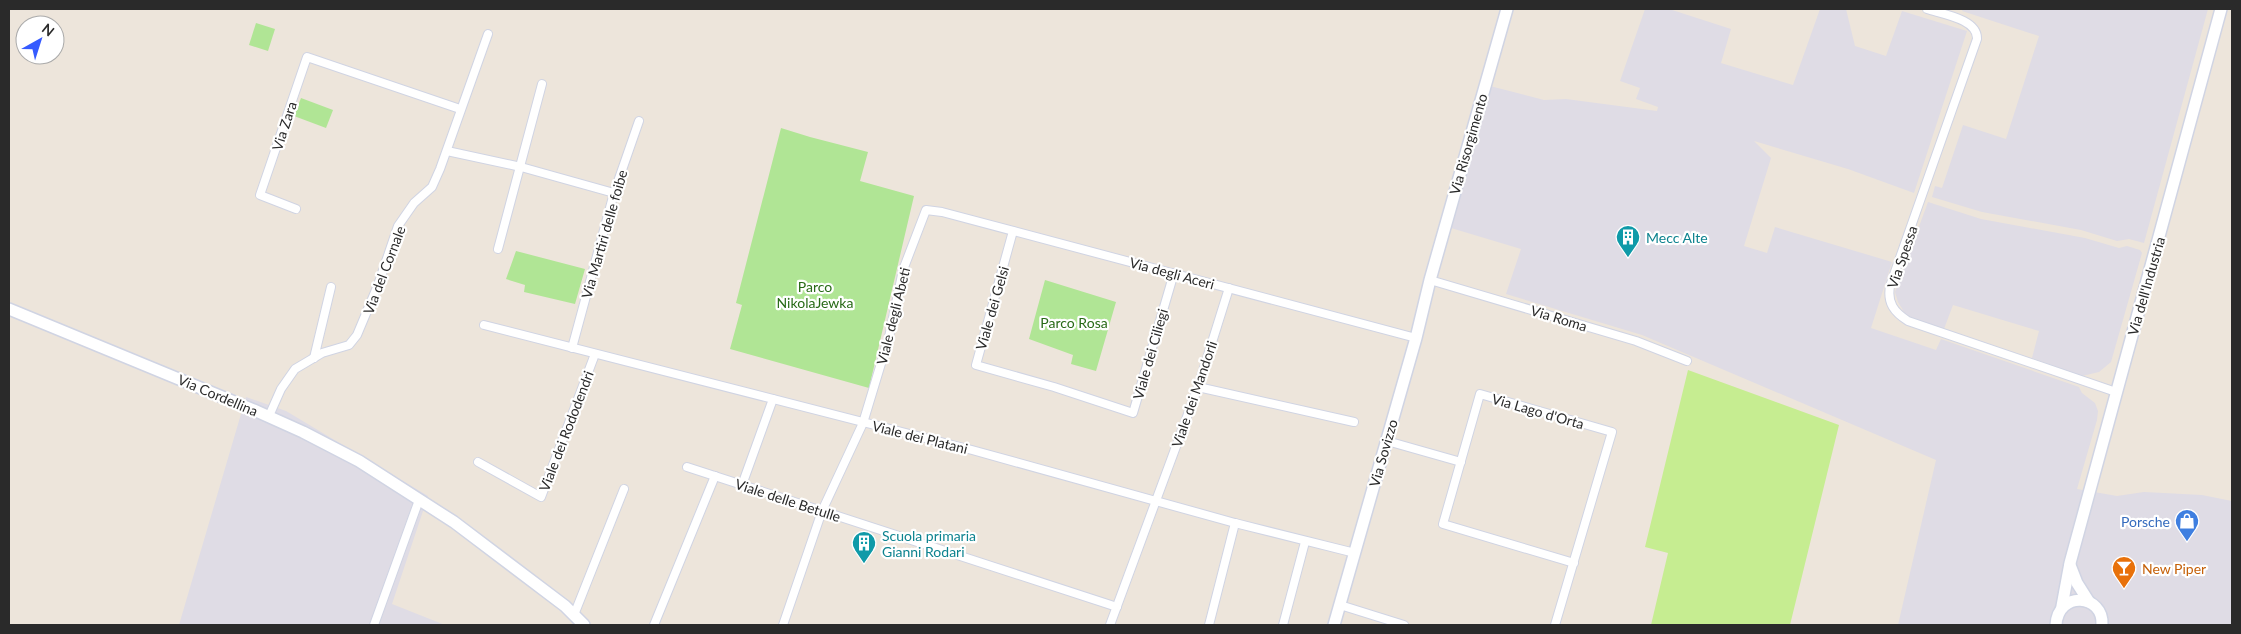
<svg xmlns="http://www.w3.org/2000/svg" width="2241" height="634" font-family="Lato,sans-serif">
	<rect width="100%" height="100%" fill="#ede5db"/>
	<g fill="#dfdce5">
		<path d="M1645,9H1669L1731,29L1721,63L1793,85L1820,9H1846L1855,46L1886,56L1902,11L1967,31L1914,193L1848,169L1754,141L1771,158L1744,246L1767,253L1775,227L1892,262L1871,328L1936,350L1941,339L2079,387L2082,393L2095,403L2098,411L2097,420L2077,489L2117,496L2144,492L2202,495L2232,501V625H1898L1936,460L1642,335L1506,294L1521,249L1451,228L1490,86L1544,100L1566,99L1657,111L1658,107L1636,99L1640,88L1620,81Z"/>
		<path d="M1963,9H2208L2144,243L2129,239L2117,241L2081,230L1982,212L1932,197L1935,186L1942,188L1963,125L2006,139L2039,36L1962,11Z"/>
		<path d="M1928,202L1981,219L2085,238L2119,248L2127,246L2140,250L2142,253L2111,362L2099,372L2082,376L2032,358L2039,331L1953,305L1944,329L1911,318L1904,312L1898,302L1895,292Z"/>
		<path d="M246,397L286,411L428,496L392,604L445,625H179Z"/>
	</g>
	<g fill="#b0e595">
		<path d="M256,23L275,29L268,51L249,45Z"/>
		<path d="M301,98L333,110L326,128L294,116Z"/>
		<path d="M781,128L810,137L868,152L860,181L914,196L869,388L730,349L742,305L736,303Z"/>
		<path d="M516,251L585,269L575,304L524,292L525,285L506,279Z"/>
		<path d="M1045,280L1116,302L1096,371L1071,364L1073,355L1029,339Z"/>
	</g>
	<path fill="#c6ed91" d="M1688,370L1839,425L1790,625H1651L1668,553L1645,547Z"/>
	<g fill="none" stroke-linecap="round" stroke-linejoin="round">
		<g stroke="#d0d4e3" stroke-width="10">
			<g id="street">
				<path d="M1927,9C1942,14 1978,19 1977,39L1890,286C1887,303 1894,312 1908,321L2116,392"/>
				<path d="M447,151L521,167L614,193"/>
				<path d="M296,209L260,195L307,57L460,109"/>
				<path d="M1013,231L976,365L1054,387L1133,413L1174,273"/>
				<path d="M498,249L542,84"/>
				<path d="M1430,280L1636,341L1687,361"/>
				<path d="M484,325L972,450L1235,523L1355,553"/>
				<path d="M572,348L614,193L639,121"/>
				<path d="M314,358L331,287"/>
				<path d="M1198,387L1354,422"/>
				<path d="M269,416L281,389L295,369L322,353L349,345L357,335L378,285L398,226L414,203L432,187L440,169L488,34"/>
				<path d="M1387,441L1461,462"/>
				<path d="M478,462L541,497L595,354"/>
				<path d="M687,467L1117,607"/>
				<path d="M742,485L773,399"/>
				<path d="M1340,605L1404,625"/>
				<path d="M574,615L624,489"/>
				<path d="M374,625L419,500"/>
				<path d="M654,625L715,476"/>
				<path d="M783,625L822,511L863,423L889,337L903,270L926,210L942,212L1416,338"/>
				<path d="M1110,625L1198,387L1229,288"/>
				<path d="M1209,625L1235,523"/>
				<path d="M1283,625L1305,542"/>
				<path d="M1555,625L1612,432L1480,394L1443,524L1574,563"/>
			</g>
		</g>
		<g stroke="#d0d4e3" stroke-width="14">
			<g id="secondary">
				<path d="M9,309L254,410L303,432L359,461L454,522L565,606L584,625"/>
				<path d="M2070,565L2077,583L2089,602"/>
				<path d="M2062,606L2070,563L2221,9"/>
				<path d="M1334,625L1416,338L1430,280L1507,9"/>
				<path d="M2056,625C2058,590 2104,594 2102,625"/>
			</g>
		</g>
		<use href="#street" stroke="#fff" stroke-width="8"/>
		<use href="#secondary" stroke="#fff" stroke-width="11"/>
	</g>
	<defs>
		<g id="building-pin" transform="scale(1.25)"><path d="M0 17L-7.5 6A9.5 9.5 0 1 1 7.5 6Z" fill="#0f9aa8" stroke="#fff"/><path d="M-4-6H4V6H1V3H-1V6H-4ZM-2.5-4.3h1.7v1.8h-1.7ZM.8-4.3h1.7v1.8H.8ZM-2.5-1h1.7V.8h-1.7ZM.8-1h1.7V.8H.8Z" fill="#fff"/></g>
		<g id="shop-pin" transform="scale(1.25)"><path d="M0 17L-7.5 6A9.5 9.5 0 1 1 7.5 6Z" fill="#3f7fe0" stroke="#fff"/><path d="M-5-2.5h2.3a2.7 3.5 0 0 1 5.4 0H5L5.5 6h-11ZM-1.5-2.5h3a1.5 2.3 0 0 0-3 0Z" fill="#fff"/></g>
		<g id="bar-pin" transform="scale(1.25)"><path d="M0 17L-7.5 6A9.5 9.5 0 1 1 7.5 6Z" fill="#e8710a" stroke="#fff"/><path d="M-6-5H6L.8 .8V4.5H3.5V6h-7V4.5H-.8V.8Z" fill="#fff"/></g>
	</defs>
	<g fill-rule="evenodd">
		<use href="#building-pin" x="1628" y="237"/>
		<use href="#shop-pin" x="2187" y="521"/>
		<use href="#building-pin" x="864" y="543"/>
		<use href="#bar-pin" x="2124" y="568"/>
	</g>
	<g text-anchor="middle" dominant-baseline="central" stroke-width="4.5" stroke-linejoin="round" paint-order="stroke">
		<g font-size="14" fill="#2a2a2a" stroke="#fff">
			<text transform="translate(284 126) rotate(-72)">Via Zara</text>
			<text transform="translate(1468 144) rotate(-74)">Via Risorgimento</text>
			<text transform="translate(604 234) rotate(-74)">Via Martiri delle foibe</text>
			<text transform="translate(1902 257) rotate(-71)">Via Spessa</text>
			<text transform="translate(384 270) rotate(-69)">Via del Cornale</text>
			<text transform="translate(1172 273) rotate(15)">Via degli Aceri</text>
			<text transform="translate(2146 286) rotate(-74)">Via dell'Industria</text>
			<text transform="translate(992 308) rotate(-74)">Viale dei Gelsi</text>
			<text transform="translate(893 316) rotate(-76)">Viale degli Abeti</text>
			<text transform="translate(1559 318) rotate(17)">Via Roma</text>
			<text transform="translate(1150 354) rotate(-74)">Viale dei Ciliegi</text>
			<text transform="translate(1194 394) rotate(-71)">Viale dei Mandorli</text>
			<text transform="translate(218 395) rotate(23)">Via Cordellina</text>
			<text transform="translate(1538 411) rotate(16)">Via Lago d'Orta</text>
			<text transform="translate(566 431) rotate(-69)">Viale dei Rododendri</text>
			<text transform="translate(920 437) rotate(14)">Viale dei Platani</text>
			<text transform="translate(1383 453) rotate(-74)">Via Sovizzo</text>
			<text transform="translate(788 500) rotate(18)">Viale delle Betulle</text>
		</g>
		<g font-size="14" fill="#0d838f" stroke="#fff" text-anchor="start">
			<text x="1646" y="237">Mecc Alte</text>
			<text x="882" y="535">Scuola primaria<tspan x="882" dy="16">Gianni Rodari</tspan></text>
		</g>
		<g font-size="14" fill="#286a17" stroke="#fff">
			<text x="815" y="286">Parco<tspan x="815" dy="16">NikolaJewka</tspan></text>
			<text x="1074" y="322">Parco Rosa</text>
		</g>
		<g font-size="14" fill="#366cbe" stroke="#fff" text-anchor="end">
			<text x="2170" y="521">Porsche</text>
		</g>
		<g font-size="14" fill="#c56008" stroke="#fff" text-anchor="start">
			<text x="2142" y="568">New Piper</text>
		</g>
	</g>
	<rect width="2241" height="634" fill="none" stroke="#2a2a2a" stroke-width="20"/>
	<g transform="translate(40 40) rotate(39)"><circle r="24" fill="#ffffff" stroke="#aaaaaa"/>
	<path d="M0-4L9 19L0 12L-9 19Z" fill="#365bff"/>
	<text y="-8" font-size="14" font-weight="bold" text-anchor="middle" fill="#2a2a2a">N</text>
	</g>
</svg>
